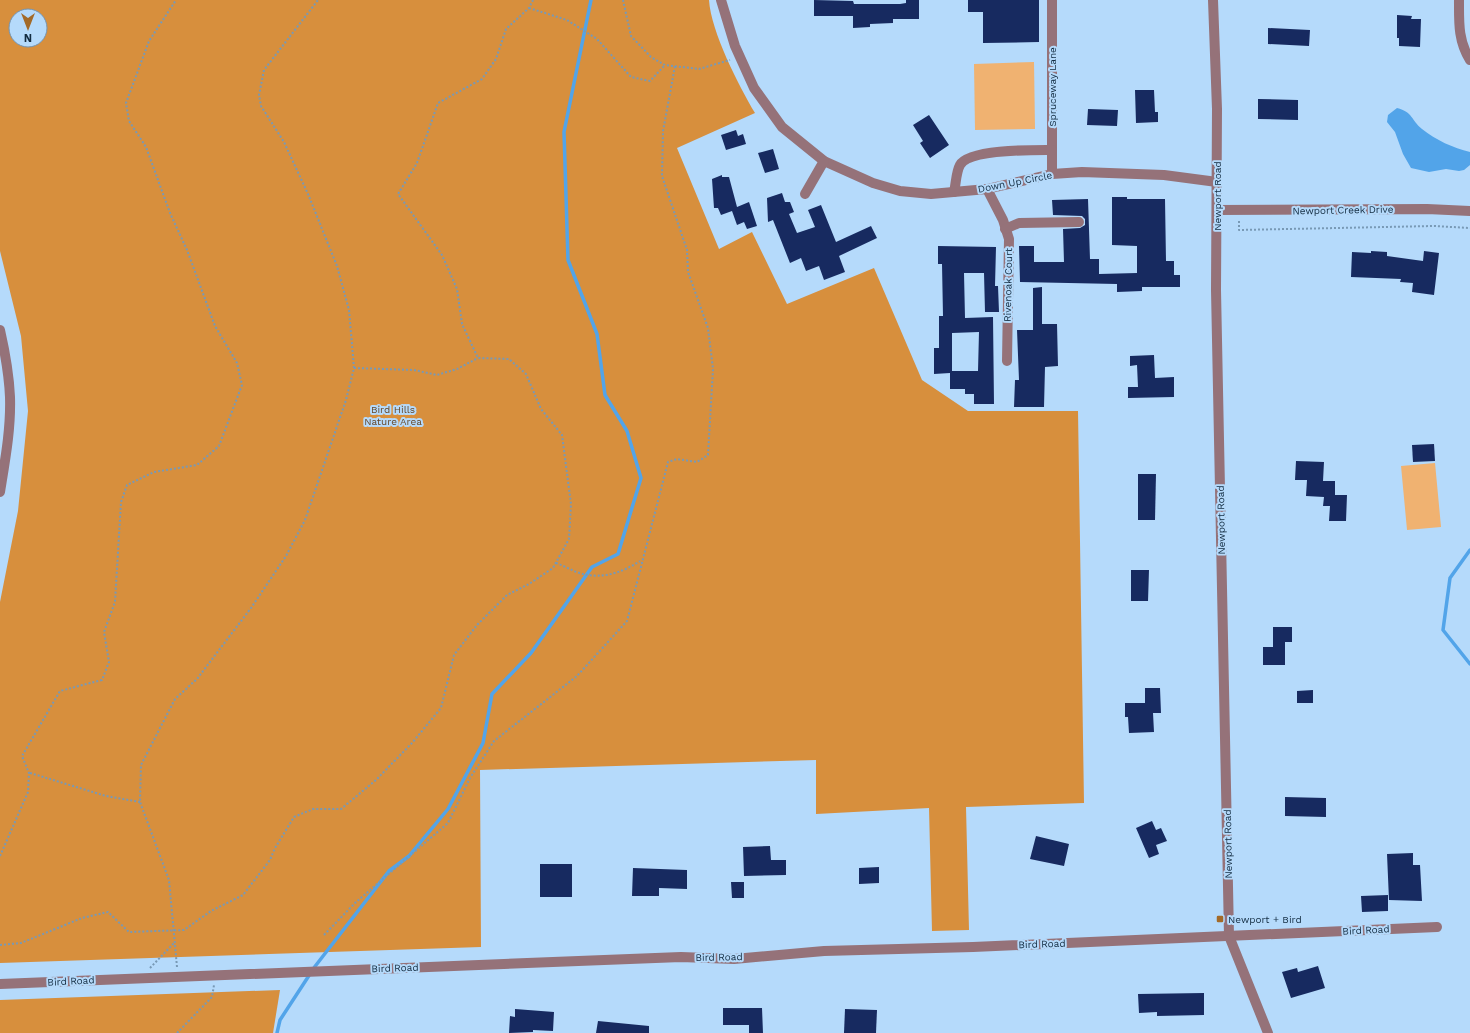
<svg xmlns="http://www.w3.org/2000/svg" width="1470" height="1033" font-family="'Work Sans',sans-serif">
	<rect width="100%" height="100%" fill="#b5dafb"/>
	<g fill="#f0b271">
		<path d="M1034,62L1035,129L975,130L974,64Z"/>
		<path d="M1435,463L1441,527L1407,530L1401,466Z"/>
	</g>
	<g fill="#d78f3d" fill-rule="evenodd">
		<path d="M0,0H709C711,32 739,86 755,113L677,148L719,249L752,232L787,304L874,268L922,380L968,411H1078L1084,803L966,807L969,930L932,931L929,808L816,814V760L480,770L481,947L0,963V602L18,511L28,411L21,336L0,251ZM16,16H40V40H16Z"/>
		<path d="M280,990L273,1033H0V1000Z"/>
	</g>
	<path fill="#52a4e9" d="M1397,108C1413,112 1411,120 1422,129C1436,140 1453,148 1470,152V165L1464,170L1459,171L1446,169L1429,172L1411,168L1403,154L1395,132L1387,122L1388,115Z"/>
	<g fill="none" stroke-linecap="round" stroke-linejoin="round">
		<g stroke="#52a4e9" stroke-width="3.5">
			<path d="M1470,550L1450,578L1443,630L1470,664"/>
			<path d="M313,969L389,871L409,856L448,809L483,743L492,694L531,653L592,567L618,554L641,478L627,431L605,395L597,334L568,260L564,132L591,0"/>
			<path d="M277,1033L280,1020L310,974"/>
		</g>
	</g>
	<g fill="#172a60" fill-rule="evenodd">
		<path d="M814,0L853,1L854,4H900L906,3V0H919V19H893V23L870,24V27L853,28V16H814Z"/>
		<path d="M968,0H1039V42L983,43V12H968Z"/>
		<path d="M1397,15L1412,16L1411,19H1421L1420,47L1399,46V38H1397Z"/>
		<path d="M1268,28L1310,30L1309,46L1268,44Z"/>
		<path d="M1135,90H1154L1155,112H1158V122L1136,123Z"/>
		<path d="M1258,99L1298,100V120L1258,119Z"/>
		<path d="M1088,109L1118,110L1117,126L1087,125Z"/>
		<path d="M929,115L949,145L930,158L920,143L923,141L913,125Z"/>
		<path d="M736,130L738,136L743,134L746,144L726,150L721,135Z"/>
		<path d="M773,149L779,169L765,173L758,153Z"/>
		<path d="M722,175V177H729L737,207L749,202L757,226L747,229L744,222L737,225L732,211L721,215L718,208H714L712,179Z"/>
		<path d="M782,193L785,202H790L794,212L789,214L797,233L815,227L808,210L821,205L836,242L871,226L877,238L839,256L845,272L824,280L819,266L806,271L801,258L790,263L773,220L768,222L767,198Z"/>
		<path d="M1112,197H1127V199H1165L1166,261H1174V275H1180V287H1142V291L1117,292V284L1020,282L1019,246H1034V262H1064L1063,229L1080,228L1085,225V219L1082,216L1053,215L1052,200L1088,199L1090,259H1099V274L1137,273V246L1112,245Z"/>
		<path d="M938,246L996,247L995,286H998L999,312H985L984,273H964L965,318L993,317L994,404H974V394H965V389H950V373L934,374V348H939V316H943L942,264H938ZM979,332L978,371H952V333Z"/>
		<path d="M1371,251L1387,252V256L1423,261L1424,251L1439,253L1434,295L1412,292L1413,283L1400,282L1401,279L1351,277L1352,252L1371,253Z"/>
		<path d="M1042,287V324H1057L1058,366L1045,367L1044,407H1014L1015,380H1019L1017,330H1033V288Z"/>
		<path d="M1154,355L1155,378L1174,377V397L1128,398V387H1138L1137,365L1130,366V356Z"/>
		<path d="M1434,444L1435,461L1413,462L1412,445Z"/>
		<path d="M1296,461L1324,462L1323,481H1335V495H1347L1346,521H1329L1330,506H1323L1324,497L1306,496L1307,480H1295Z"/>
		<path d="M1138,474H1156L1155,520H1138Z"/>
		<path d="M1131,570H1149L1148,601H1131Z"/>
		<path d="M1273,627H1292V642H1285V665H1263V647H1273Z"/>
		<path d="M1145,688H1160L1161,713H1153L1154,732L1129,733L1128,717H1125V703H1145Z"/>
		<path d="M1313,690V703H1297V691Z"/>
		<path d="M1285,797L1326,798V817L1285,816Z"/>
		<path d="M1152,821L1156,830L1161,828L1167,841L1156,845L1159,854L1149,858L1136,828Z"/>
		<path d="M1036,836L1069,844L1064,866L1030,859Z"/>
		<path d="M770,846L771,860H786V875L744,876L743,847Z"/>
		<path d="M1413,853V865H1420L1422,901L1389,900L1387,854Z"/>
		<rect x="540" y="864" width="32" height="33"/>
		<path d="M879,867V883L859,884V868Z"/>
		<path d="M633,868L687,870V889L659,888V896H632Z"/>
		<path d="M731,882H744V898H732Z"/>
		<path d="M1388,895V911L1362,912L1361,896Z"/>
		<path d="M1318,966L1325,988L1291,998L1282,972L1297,968L1298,972Z"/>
		<path d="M1204,993V1015L1157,1016V1012L1139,1013L1138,994Z"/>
		<path d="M723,1008H762L763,1033H749V1025H723Z"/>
		<path d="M515,1009L554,1012L553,1031L533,1030V1032L509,1033L510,1016L515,1017Z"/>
		<path d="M845,1009L877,1010L876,1033H844Z"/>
		<path d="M598,1021L649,1026V1033H596Z"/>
	</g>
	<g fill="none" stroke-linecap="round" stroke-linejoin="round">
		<g stroke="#7899b5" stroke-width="2" stroke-dasharray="2 2" stroke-linecap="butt">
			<path d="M623,0L631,36L651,57L665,65L699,69L730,60"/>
			<path d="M529,8L567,20L597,39L631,77L650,81L665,65"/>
			<path d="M1239,221V230L1434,226L1470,228"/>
			<path d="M354,368L414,370L437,375L457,369L478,358"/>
			<path d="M556,563C565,566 574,572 583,574C604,579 623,572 640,561"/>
			<path d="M30,773L106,796L140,802"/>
			<path d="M0,856L28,792L29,773L22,756L60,691L102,680L109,662L104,632L115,602L121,502L127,485L154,472L197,465L219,446L242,385L237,363L215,326L187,250L170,213L146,147L129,121L126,103L149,41L176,0"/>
			<path d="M324,935L355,903L448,823L470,778L494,741L577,676L627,621L668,462L677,459L697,462L708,455L713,369L708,328L688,272L687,250L662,176L663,131L675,66"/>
			<path d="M0,945L21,943L82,918L108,912L129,932L184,930L211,911L243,895L270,860L275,848L294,817L313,809H341L376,780L412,743L441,708L454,655L477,625L507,595L529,584L553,568L569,539L571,504L562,435L541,409L526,374L509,359L478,358L462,324L457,289L442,255L398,194L417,163L438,103L482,79L496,59L506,29L529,8L533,0"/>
			<path d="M177,967L169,880L140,802L141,765L175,699L197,679L251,608L286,556L305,520L346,400L354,368L349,310L337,266L308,194L284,142L261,106L259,95L264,70L318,0"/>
			<path d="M150,968L174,943"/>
			<path d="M177,1033L212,997L214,985"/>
		</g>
		<g stroke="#957279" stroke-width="10">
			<path d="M721,0L735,46L754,88L782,127L824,161L873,183L900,191L931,194L987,189L1052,174L1082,172L1164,175L1217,182"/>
			<path d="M1213,0L1217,109L1216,290L1229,936L1268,1033"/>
			<path d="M1459,0C1459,22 1458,41 1470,60"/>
			<path d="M1052,174V0"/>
			<path d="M987,189L1003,220L1009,239L1007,361"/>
			<path d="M954,192C956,184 956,172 960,165C969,149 1034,150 1052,150"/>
			<path d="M805,194L824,161"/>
			<path d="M1217,210L1427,209L1470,211"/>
			<path d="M1005,229L1019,223L1079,222"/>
			<path d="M0,330C5,352 9,374 10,397C11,429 5,461 0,492"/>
			<path d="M0,984L681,957L734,959L824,951L973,947L1437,927"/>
		</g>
	</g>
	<rect fill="#a36a28" stroke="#b5dafb" stroke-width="1.5" x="1216" y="915" width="8" height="8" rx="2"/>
	<g text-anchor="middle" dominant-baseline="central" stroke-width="4" stroke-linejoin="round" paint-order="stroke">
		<g font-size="10" fill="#132c41" stroke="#b5dafb">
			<text transform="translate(1052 87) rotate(-90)">Spruceway Lane</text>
			<text transform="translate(1015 182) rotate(-11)">Down Up Circle</text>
			<text transform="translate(1217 196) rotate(-90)">Newport Road</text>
			<text transform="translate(1343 210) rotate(-1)">Newport Creek Drive</text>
			<text transform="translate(1008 285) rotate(-89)">Rivenoak Court</text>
			<text transform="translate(1221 520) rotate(-91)">Newport Road</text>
			<text transform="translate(1228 844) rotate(-91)">Newport Road</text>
			<text transform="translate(1366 930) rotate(-3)">Bird Road</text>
			<text transform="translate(1042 944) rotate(-2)">Bird Road</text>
			<text transform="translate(719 957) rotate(-1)">Bird Road</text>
			<text transform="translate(395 968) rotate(-2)">Bird Road</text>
			<text transform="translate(71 981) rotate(-3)">Bird Road</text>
		</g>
		<g font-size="10" fill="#654626" stroke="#b5dafb">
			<text x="393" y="409">Bird Hills<tspan x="393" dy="12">Nature Area</tspan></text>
		</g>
		<g font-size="10" fill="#132c41" stroke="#b5dafb" text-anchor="start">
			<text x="1228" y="919">Newport + Bird</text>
		</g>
	</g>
	<g transform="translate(28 28) rotate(180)"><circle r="19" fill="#b5dafb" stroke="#7494b1"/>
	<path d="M0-3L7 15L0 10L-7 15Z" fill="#a36a28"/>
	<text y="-6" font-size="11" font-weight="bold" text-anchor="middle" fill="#132c41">N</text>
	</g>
</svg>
